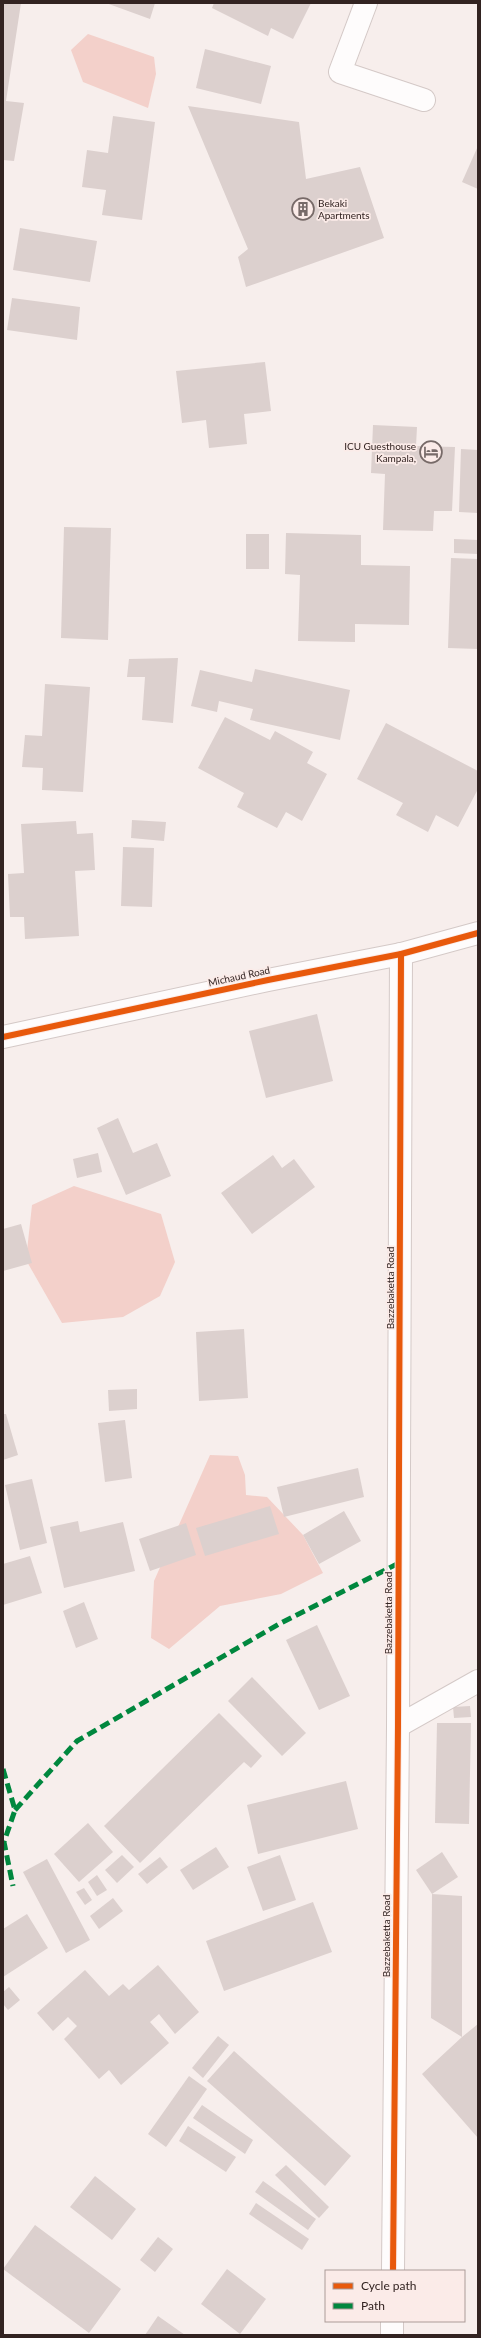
<svg xmlns="http://www.w3.org/2000/svg" width="481" height="2338" font-family="Lato,sans-serif">
	<rect width="100%" height="100%" fill="#f7eeec"/>
	<g fill="#f3d0ca">
		<path d="M88,34L154,57L156,74L148,108L83,82L71,50Z"/>
		<path d="M74,1186L161,1214L175,1262L160,1296L123,1317L62,1323L26,1260L32,1205Z"/>
		<path d="M210,1455L238,1456L245,1475L246,1495L267,1497L303,1535L323,1573L281,1594L220,1606L169,1649L151,1638L154,1581Z"/>
	</g>
	<g fill="#dcd0ce">
		<path d="M3,3H21L6,101L24,103L14,161L3,160Z"/>
		<path d="M106,3H155L150,19Z"/>
		<path d="M214,3H311L293,39L271,28L268,36L212,8Z"/>
		<path d="M205,49L271,66L261,104L196,88Z"/>
		<path d="M188,106L299,122L306,179L360,167L384,238L246,287L238,257L248,249Z"/>
		<path d="M113,116L155,122L142,220L102,215L106,190L82,187L87,150L108,153Z"/>
		<path d="M478,146V189L462,182Z"/>
		<path d="M20,228L97,241L90,282L13,270Z"/>
		<path d="M12,298L80,307L77,340L7,330Z"/>
		<path d="M265,362L271,411L244,414L247,444L209,448L206,420L182,423L176,371Z"/>
		<path d="M373,425L417,427L416,446L455,447L452,511H434L433,531L383,530L385,474L371,473Z"/>
		<path d="M461,449L478,450V513L459,512Z"/>
		<path d="M64,527L111,528L108,640L61,638Z"/>
		<path d="M286,533L361,535V565L410,566L409,625L355,624V642L298,641L300,575L285,574Z"/>
		<rect x="246" y="534" width="23" height="35"/>
		<path d="M454,539L478,540V554L454,553Z"/>
		<path d="M451,558L478,559V649L448,648Z"/>
		<path d="M178,658L173,723L142,720L145,677H127L129,659Z"/>
		<path d="M255,669L350,690L340,740L250,720L253,709L219,701L217,712L191,706L200,670L252,682Z"/>
		<path d="M45,684L90,687L83,792L42,790L43,768L22,767L25,735L42,736Z"/>
		<path d="M225,717L270,740L275,731L313,752L307,763L327,774L302,821L286,812L277,828L237,807L244,793L198,768Z"/>
		<path d="M386,723L478,771V789L458,827L436,815L428,832L396,815L403,803L357,779Z"/>
		<path d="M132,820L166,822L164,841L131,838Z"/>
		<path d="M76,821L77,834L93,833L95,870L75,871L79,936L25,939L24,917H10L8,874L24,873L21,824Z"/>
		<path d="M123,847L154,848L152,907L121,906Z"/>
		<path d="M317,1014L333,1081L266,1098L249,1031Z"/>
		<path d="M118,1118L133,1153L157,1143L171,1176L126,1195L97,1128Z"/>
		<path d="M98,1153L102,1172L77,1178L73,1159Z"/>
		<path d="M273,1155L282,1168L294,1159L315,1187L252,1234L221,1193Z"/>
		<path d="M21,1224L32,1263L3,1271V1229Z"/>
		<path d="M244,1329L248,1398L199,1401L196,1332Z"/>
		<path d="M137,1389V1409L109,1411L108,1390Z"/>
		<path d="M3,1414H6L18,1455L3,1460Z"/>
		<path d="M125,1420L132,1478L105,1482L98,1423Z"/>
		<path d="M358,1468L364,1497L284,1517L277,1487Z"/>
		<path d="M32,1479L47,1543L20,1550L5,1485Z"/>
		<path d="M270,1506L279,1534L205,1556L196,1528Z"/>
		<path d="M344,1511L361,1541L319,1564L303,1535Z"/>
		<path d="M78,1521L80,1532L123,1522L135,1571L64,1588L50,1527Z"/>
		<path d="M186,1523L196,1555L150,1571L139,1539Z"/>
		<path d="M30,1556L42,1593L3,1605V1564Z"/>
		<path d="M84,1602L98,1639L76,1648L63,1611Z"/>
		<path d="M317,1625L350,1696L319,1710L286,1640Z"/>
		<path d="M252,1677L306,1733L282,1756L228,1701Z"/>
		<path d="M470,1706L471,1717L454,1718L453,1707Z"/>
		<path d="M219,1713L262,1756L251,1768L244,1762L140,1863L104,1826Z"/>
		<path d="M437,1723H471L469,1824L435,1823Z"/>
		<path d="M346,1781L358,1829L258,1854L247,1805Z"/>
		<path d="M88,1823L113,1852L79,1882L54,1854Z"/>
		<path d="M216,1847L229,1867L193,1890L180,1870Z"/>
		<path d="M442,1852L458,1877L432,1894L416,1870Z"/>
		<path d="M122,1855L134,1867L117,1883L105,1870Z"/>
		<path d="M280,1855L296,1900L263,1911L247,1867Z"/>
		<path d="M160,1857L168,1867L147,1884L138,1874Z"/>
		<path d="M47,1859L90,1940L66,1953L23,1872Z"/>
		<path d="M97,1875L107,1890L97,1896L88,1882Z"/>
		<path d="M84,1888L92,1900L85,1905L76,1892Z"/>
		<path d="M432,1894L462,1896V2037L478,2024V2138L422,2074L462,2037L431,2018Z"/>
		<path d="M113,1898L123,1911L99,1929L90,1916Z"/>
		<path d="M313,1902L332,1952L224,1991L206,1941Z"/>
		<path d="M27,1914L48,1948L3,1977V1929Z"/>
		<path d="M158,1965L199,2012L175,2034L159,2014L150,2022L169,2043L121,2085L109,2070L99,2079L64,2039L77,2026L68,2017L53,2031L37,2013L85,1970L109,1996L123,1984L129,1990Z"/>
		<path d="M9,1987L20,2000L8,2010L3,2004V1992Z"/>
		<path d="M218,2036L229,2045L203,2078L192,2068Z"/>
		<path d="M234,2051L351,2156L325,2186L207,2081Z"/>
		<path d="M189,2076L207,2089L166,2147L148,2134Z"/>
		<path d="M202,2105L253,2140L245,2154L193,2118Z"/>
		<path d="M188,2126L236,2157L226,2172L179,2141Z"/>
		<path d="M286,2165L329,2207L319,2218L275,2175Z"/>
		<path d="M95,2176L136,2209L112,2240L70,2207Z"/>
		<path d="M263,2181L316,2219L308,2230L255,2192Z"/>
		<path d="M256,2203L309,2239L302,2250L249,2214Z"/>
		<path d="M35,2225L121,2289L89,2333L3,2269Z"/>
		<path d="M158,2237L173,2249L155,2272L140,2260Z"/>
		<path d="M227,2269L266,2299L240,2334L201,2304Z"/>
		<path d="M158,2316L185,2335H145Z"/>
	</g>
	<g fill="none" stroke-linecap="round" stroke-linejoin="round">
		<g stroke="#d4c9c7" stroke-width="24">
			<g id="minor">
				<path d="M366,3L340,72L424,100"/>
				<path d="M3,1037L268,980L401,954L478,933"/>
				<path d="M398,1726L478,1681"/>
				<path d="M393,2271L398,1726L401,954"/>
				<path d="M392,2335V2321"/>
			</g>
		</g>
		<use href="#minor" stroke="#fefcfc" stroke-width="22"/>
		<g stroke="#00873e" stroke-width="5" stroke-dasharray="10 5" stroke-linecap="butt">
			<path d="M3,1769L15,1810L4,1842L13,1886"/>
			<path d="M15,1810L77,1741L279,1624L397,1564"/>
		</g>
		<g stroke="#fbebe8" stroke-width="8">
			<g id="cycleway">
				<path d="M3,1037L268,980L401,954L478,933"/>
				<path d="M393,2271L398,1726L401,954"/>
			</g>
		</g>
		<use href="#cycleway" stroke="#e8590c" stroke-width="6"/>
	</g>
	<defs>
		<g id="building-ring" transform="scale(1.15)"><circle r="9.5" fill="#fbebe8" stroke="#776a68" stroke-width="1.5"/><path d="M-4-6H4V6H1V3H-1V6H-4ZM-2.5-4.3h1.7v1.8h-1.7ZM.8-4.3h1.7v1.8H.8ZM-2.5-1h1.7V.8h-1.7ZM.8-1h1.7V.8H.8Z" fill="#776a68"/></g>
		<g id="hotel-ring" transform="scale(1.15)"><circle r="9.5" fill="#fbebe8" stroke="#776a68" stroke-width="1.5"/><path d="M-6-4.5h1.5V1H6V5H4.5V3h-9V5H-6ZM-4 0a1.8 1.8 0 1 1 3.6 0ZM.5 0V-2.5h3Q6-2.5 6 0Z" fill="#776a68"/></g>
	</defs>
	<g fill-rule="evenodd">
		<use href="#building-ring" x="303" y="209"/>
		<use href="#hotel-ring" x="431" y="452"/>
	</g>
	<g text-anchor="middle" dominant-baseline="central" stroke-width="3.5" stroke-linejoin="round" paint-order="stroke">
		<g font-size="10" fill="#322321" stroke="#fbebe8" text-anchor="start">
			<text x="318" y="203">Bekaki<tspan x="318" dy="12">Apartments</tspan></text>
			<text x="416" y="446" text-anchor="end">ICU Guesthouse<tspan x="416" dy="12">Kampala,</tspan></text>
		</g>
		<g font-size="10" fill="#322321" stroke="#fbebe8">
			<text transform="translate(239 976) rotate(-12)">Michaud Road</text>
			<text transform="translate(390 1288) rotate(-90)">Bazzebaketta Road</text>
			<text transform="translate(388 1613) rotate(-90)">Bazzebaketta Road</text>
			<text transform="translate(386 1936) rotate(-90)">Bazzebaketta Road</text>
		</g>
	</g>
	<rect width="481" height="2338" fill="none" stroke="#322321" stroke-width="8"/>
	<rect x="325" y="2270" width="140" height="52" fill="#fbebe8" stroke="#ab9b98"/>
	<rect x="333" y="2283" width="20" height="6" fill="#e8590c" stroke="#ab9b98"/>
	<text x="361" y="2290" font-size="12" fill="#322321">Cycle path</text>
	<rect x="333" y="2303" width="20" height="6" fill="#00873e" stroke="#ab9b98"/>
	<text x="361" y="2310" font-size="12" fill="#322321">Path</text>
</svg>
